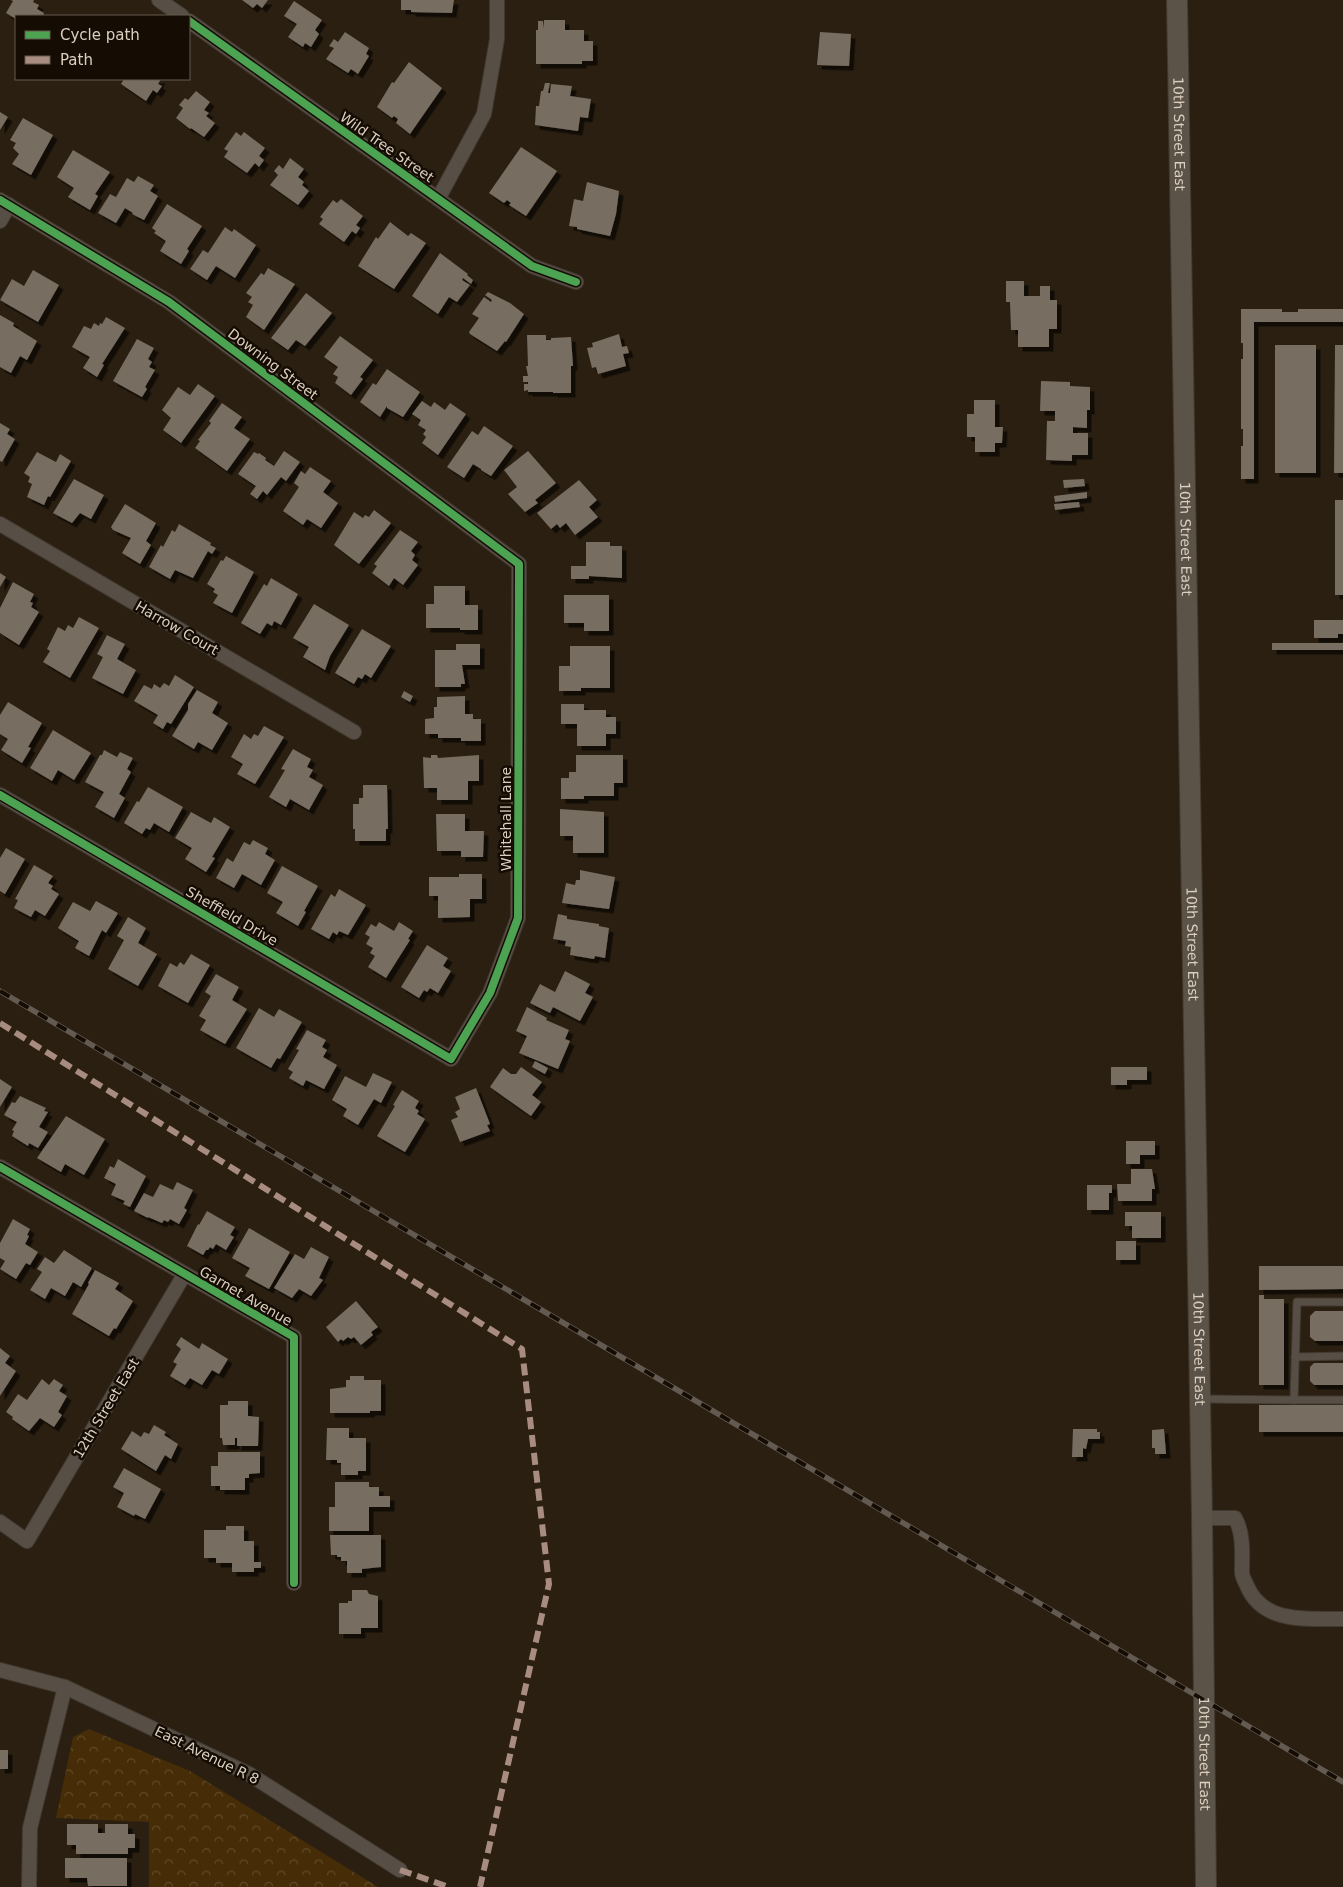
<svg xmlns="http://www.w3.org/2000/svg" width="1343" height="1887" font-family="'DejaVu Sans',sans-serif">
	<defs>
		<pattern id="park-crowns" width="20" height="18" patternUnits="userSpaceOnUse" patternTransform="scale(1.25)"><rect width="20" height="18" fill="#462d08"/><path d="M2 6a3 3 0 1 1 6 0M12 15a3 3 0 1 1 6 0" fill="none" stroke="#604a2a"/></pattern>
		<filter id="shadow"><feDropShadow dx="4.5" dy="4.5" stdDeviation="0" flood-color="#0009"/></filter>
	</defs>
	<rect width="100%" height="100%" fill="#2a1f10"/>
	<path fill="url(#park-crowns)" d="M89,1729L190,1771L378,1887H149V1822L56,1818L73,1737Z"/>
	<g fill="#776d61" filter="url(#shadow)">
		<path d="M11,0H34L33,2L39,5L37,9L44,13L43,16H16V19L6,13L13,1Z"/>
		<path d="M242,0H268L262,8L257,4L253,8Z"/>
		<path d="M401,0H454L452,13L411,12V10H401Z"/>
		<path d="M294,1L322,20L315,30L319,34L311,47L305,43L303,47L288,37L297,24L284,16Z"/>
		<path d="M544,20H565V30H584V41H593V61H582V64H536V30H538V21H543L544,29Z"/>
		<path d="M345,32L369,48L366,54L369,56L358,74L351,69L348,73L326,59L334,48L329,46L334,39L338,42Z"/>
		<path d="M820,32L851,34L849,66L817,65Z"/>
		<path d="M409,62L442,88L410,134L396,123L398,119L394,116L392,118L377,107L392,82L394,83Z"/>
		<path d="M124,79H161L158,84L162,86L157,93L153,90L146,101L121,84Z"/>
		<path d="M545,83H550L548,93H550L551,84L572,86L570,96L591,99L588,118L580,117L578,131L535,125L536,106H539L541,91H543Z"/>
		<path d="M196,91L210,102L204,110L209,113L206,116L215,123L204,137L191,128L190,129L176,118L183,108L179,105L185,98L188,100Z"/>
		<path d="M0,112L8,117L0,130Z"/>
		<path d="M23,118L53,135L31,175L12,164L19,154L13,148L16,143L10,140Z"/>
		<path d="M236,132L241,136L244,132L265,148L259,156L264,160L259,167L255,163L247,173L224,157L228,151L224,149Z"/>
		<path d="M521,147L557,171L526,216L509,205L511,203L507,200L504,203L489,193Z"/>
		<path d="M73,150L110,172L95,194L98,196L90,210L68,197L74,188L57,177Z"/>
		<path d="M290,158L304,169L298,177L304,182L302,185L309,191L298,205L270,185L278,175L274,171L279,165L283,169Z"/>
		<path d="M138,176L154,185L150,191L158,196L144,220L132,214L133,213L125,208L116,223L98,213L110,194L116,197L127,178L134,182Z"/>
		<path d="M587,182L619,191L616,214L610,236L577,229V227L569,226L574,199L583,201Z"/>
		<path d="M341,199L363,216L356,225L360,228L356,234L352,231L344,242L319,224L323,219L320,217L333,200L337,203Z"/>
		<path d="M167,204L202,226L187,249L189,251L181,264L160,251L166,241L154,233L156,231L152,228Z"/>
		<path d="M390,222L408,236L411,233L426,243L394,289L358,266L376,237L378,239Z"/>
		<path d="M225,227L232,232L234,229L256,245L235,278L216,266L207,280L190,269L203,250L208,253Z"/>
		<path d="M440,253L468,274L467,275L473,280L471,284L463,278L462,280L470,285L457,302L449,297L438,314L412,296Z"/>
		<path d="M268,268L295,284L264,330L246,317L253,305L248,302L252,297L246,293L261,273L264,275Z"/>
		<path d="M33,270L59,285L38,322L0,300L12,279L24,286Z"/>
		<path d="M1006,281H1024V296H1040V286H1050V300H1057V329H1049V347H1018V330H1011L1010,302H1006Z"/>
		<path d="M488,292L510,303L524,314L506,342L505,341L497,351L470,334L469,332L479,318L472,314L484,297L491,302L492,300L485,295Z"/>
		<path d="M306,293L332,313L305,346L296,340L288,350L271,338Z"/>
		<path d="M1241,309H1282V312H1298V309H1343V322H1254V479H1241V446H1243V429H1241V359H1243V343H1241Z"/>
		<path d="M0,315L14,323L13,326L37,341L27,360L20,356L11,373L0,367Z"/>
		<path d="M106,317L125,328L102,364L104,365L97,377L83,368L90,357L72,347L84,326L91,329L94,323L99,326L100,323L102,324Z"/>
		<path d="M619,334L622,347L627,346L629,353L623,354L626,366L598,374L596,367L592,368L587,348L593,347L592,343Z"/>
		<path d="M527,335H546V340H551V338L571,337L573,366H571V393H553V392H528V390L524,391V384H528V382H523V376H528L526,366H528Z"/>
		<path d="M340,336L373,360L360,377L363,379L351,395L335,383L338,377L333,374L338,367L324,357Z"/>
		<path d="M137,339L154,348L148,359L152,362L149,367L155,370L145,387L147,389L142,397L113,381Z"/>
		<rect x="1275" y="345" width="41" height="128"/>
		<path d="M1335,345H1343V473H1334Z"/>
		<path d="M387,369L420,392L403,417L387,408V406L380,417L360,402L373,383L376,385Z"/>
		<path d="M1041,381L1070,382V386L1090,387V410H1087V428L1073,427V433H1088V455H1072V461L1046,460L1047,421H1055V411H1040Z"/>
		<path d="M198,384L215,396L181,443L163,430L171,418L162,410L178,387L190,395Z"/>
		<path d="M974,400H995V427H1003L1002,443H995V452H975V437H967V414H974Z"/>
		<path d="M422,401L431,407L434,402L445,410L450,403L466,414L438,455L422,443L426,437L423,434L426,430L418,425L421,420L412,414Z"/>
		<path d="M222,403L242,417L234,428L250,439L227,471L195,448L200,441L198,440L211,423L209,421Z"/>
		<path d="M0,423L10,429L7,434L15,439L2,462L0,461Z"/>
		<path d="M484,426L513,446L491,476L481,470V469L473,464L464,478L447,467L472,431L478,435Z"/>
		<path d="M284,451L300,462L286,481L281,477L267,495L263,491L257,499L250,494L256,486L238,474L254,452L258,454L259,453L266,458L265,460L274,466Z"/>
		<path d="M528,451L556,483L535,500L538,503L525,512L508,494L517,487L504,470Z"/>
		<path d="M37,452L56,462L60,454L71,461L50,497L48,496L44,505L27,497L32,484L28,482L30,477L24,473Z"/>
		<path d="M310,467L331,481L323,492L338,503L321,528L307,519L303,525L283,511L299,487L294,483L301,471L305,474Z"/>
		<path d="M74,479L104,495L91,519L80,513L72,523L53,513Z"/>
		<path d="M1084,479L1085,486L1064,488L1063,480Z"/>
		<path d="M579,480L597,500L589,507L598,517L575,535L566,523L560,528L557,524L551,529L537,513Z"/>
		<path d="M1087,492V498L1055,502L1054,496Z"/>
		<rect x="1335" y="500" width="8" height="95"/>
		<path d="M1079,502L1080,507L1055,510L1054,504Z"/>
		<path d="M125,504L156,523L146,541L151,545L140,564L122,553L131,538L113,530L111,527Z"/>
		<path d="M374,510L391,523L359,564L334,545L354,512L363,518L365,515L369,517Z"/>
		<path d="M179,524L211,543L210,545L216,548L212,554L208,551L193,578L175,570L170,579L149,567L161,545L163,547L172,530L175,532Z"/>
		<path d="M400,530L418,542L411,551L415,555L412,560L418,565L403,585L394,578L389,586L372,573L377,566L374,564Z"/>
		<path d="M586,542H610V546H622V578L589,576V579H571V566H586Z"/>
		<path d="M226,556L254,572L232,613L213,603L218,595L213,592L215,589L207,584L221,560L223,561Z"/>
		<path d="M0,573L6,577L0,587Z"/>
		<path d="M271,578L298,594L281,625L274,621L272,626L267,623L260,634L241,623L264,584L267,586Z"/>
		<path d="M13,582L34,594L30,602L33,603L31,607L39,612L19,645L0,633V608Z"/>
		<path d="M434,586H465V605H478V630H460V628H426V604H434Z"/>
		<path d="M564,595H609V631H584V623H564Z"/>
		<path d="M314,604L349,625L330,656L325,670L303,657L309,647L293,638Z"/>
		<path d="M79,617L99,628L70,678L43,662L50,651L47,649L58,627L65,631L68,625L73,628Z"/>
		<path d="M1314,620H1343V634H1338V638H1314Z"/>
		<path d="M362,629L391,646L371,678L365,674L362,679L358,677L354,684L335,673Z"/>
		<path d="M107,635L125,644L117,659L136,670L123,694L92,678L103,657L97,654Z"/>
		<rect x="1272" y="643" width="71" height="7"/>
		<path d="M456,644H480V665H462L465,684H461V687H435V650H456Z"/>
		<path d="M570,646H610V688H581V691H559V666H570Z"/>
		<path d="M175,675L194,687L171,724L167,722L163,729L153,723L158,715L134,701L144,685L152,689L154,684L160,688L164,683L169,686Z"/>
		<path d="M197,690L218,702L212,713L228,723L212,750L198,742L194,749L172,736L188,710V704Z"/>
		<path d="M404,691L413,696L410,702L401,697Z"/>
		<path d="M465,696V714H473V719H481V741H461V738H438V734H425V719L434,718V707H437V697Z"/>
		<path d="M8,702L42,723L28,747L31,748L22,763L1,750L8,739L0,734V715Z"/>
		<path d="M561,704H584V710H606V717H616V734H606V746H577V724H561Z"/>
		<path d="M264,726L284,737L255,784L237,774L243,764L231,757L244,734L251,739L254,734L258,736Z"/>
		<path d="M53,730L91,753L74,780L58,770L52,781L30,768Z"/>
		<path d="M293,749L311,759L307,767L313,770L309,777L323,785L309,810L290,799L286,807L269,797L285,770L281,769Z"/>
		<path d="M104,750L117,757L120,752L133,758L127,769L131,772L119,794L125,798L114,818L95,807L104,792L85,782L100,755H102Z"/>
		<path d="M431,755H437L438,758L479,755V781H468V800H437V788H424L423,757L431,758Z"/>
		<path d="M576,755H623V783H614V796H584V799H561V778H569V772H576Z"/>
		<path d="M363,785H387L388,829H386V841H355V829H353V804H359V798H363Z"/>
		<path d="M148,787L183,807L169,832L154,823L150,830L146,828L142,834L124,823L137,801L139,802Z"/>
		<path d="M560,809L604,812V853H573V836H560Z"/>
		<path d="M191,812L211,823L214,817L230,827L212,857L215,858L206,872L185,859L192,848L175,838Z"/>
		<path d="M436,814H465V831H484L483,857H461V851H437Z"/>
		<path d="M253,840L268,848L265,854L275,860L261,885L242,874L234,888L216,878L227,858L233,862L244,842L250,845Z"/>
		<path d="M6,848L25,859L5,894L0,891V858Z"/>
		<path d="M34,865L53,876L48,883L53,886L51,889L59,894L45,916L35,910L31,917L14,908L18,900L15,899Z"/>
		<path d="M282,866L318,886L304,911L306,912L298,926L276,913L283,902L267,893Z"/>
		<path d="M580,870L615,877L609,909L562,903L566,883L575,885L576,880H580Z"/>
		<path d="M459,874H482V899H470V917L438,918V896H429V877H459Z"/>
		<path d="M339,889L366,905L348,935L339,931L337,935L333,932L329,939L311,929L331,894L335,897Z"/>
		<path d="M96,901L118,913L106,933L102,930L89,956L75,948L79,941L58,928L73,902L90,911Z"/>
		<path d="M558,914L567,916V919L599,924V926L609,928L605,958L595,956L594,959L570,955L571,947L565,946L566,941L553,939Z"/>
		<path d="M128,917L146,928L138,943L157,954L138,986L108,969L124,940L117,936Z"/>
		<path d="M379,922L394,931L399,922L413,931L408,939L410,940L386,978L368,967L375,956L370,953L373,948L366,944L370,937L365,934L371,924L376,927Z"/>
		<path d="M427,945L448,958L443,966L451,971L438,993L430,988L427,992L424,990L419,998L401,987Z"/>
		<path d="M191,954L210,965L188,1003L158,986L170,963L177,967L180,962L184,965Z"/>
		<path d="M565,971L590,984L585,993L593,997L580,1021L553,1007L550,1013L530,1003L540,984L555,992Z"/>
		<path d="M216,974L239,987L232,1000L247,1009L225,1044L200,1030L206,1020L199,1016L211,996L205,992Z"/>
		<path d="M527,1007L547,1018L546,1020L569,1030L565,1039L570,1041L558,1069L519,1053L527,1036L516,1031Z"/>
		<path d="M259,1008L274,1017L279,1009L302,1022L280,1059L277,1058L271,1068L236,1048Z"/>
		<path d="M307,1030L326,1040L322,1047L327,1050L323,1057L337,1065L324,1089L306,1080L303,1086L289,1078L293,1072L288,1069L299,1050L296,1049Z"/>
		<path d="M535,1061L548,1068L545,1074L532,1067Z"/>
		<path d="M521,1067L542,1082L532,1095L541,1102L531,1116L490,1087L503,1068L511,1074H516Z"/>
		<path d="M1111,1067H1147V1080H1127V1085H1111Z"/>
		<path d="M373,1073L392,1082L381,1103L374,1099L358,1125L343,1116L347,1109L332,1100L345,1076L366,1087Z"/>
		<path d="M0,1079L12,1087L0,1107Z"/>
		<path d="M476,1088L490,1124L487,1125L490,1131L460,1142L451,1120L458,1117L455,1112L460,1109L455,1097Z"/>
		<path d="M402,1090L419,1101L415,1108L419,1111L417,1114L425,1119L405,1152L377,1136L395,1106L393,1105Z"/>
		<path d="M20,1096L46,1108L44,1111L48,1112L39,1127L48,1132L38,1148L29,1143L28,1146L12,1136L14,1131L12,1130L17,1122L4,1115L12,1102L15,1103Z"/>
		<path d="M66,1116L105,1139L84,1175L65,1164L61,1172L37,1158Z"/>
		<path d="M1126,1141H1155V1155H1140V1164H1126Z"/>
		<path d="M118,1159L146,1176L130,1207L123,1204L125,1201L111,1195L116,1184L104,1178L110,1166L114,1168Z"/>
		<path d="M1131,1169H1152L1155,1189H1152V1201H1118L1117,1184H1131Z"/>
		<path d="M177,1182L193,1190L184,1208L187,1210L179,1224L170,1219L168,1222L164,1220L162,1223L148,1217V1218L134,1211L144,1193L153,1197L160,1184L173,1190Z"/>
		<path d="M1087,1185H1112V1193H1109V1210H1087Z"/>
		<path d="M207,1211L235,1227L230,1235L234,1237L226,1250L216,1244L213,1249L210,1247L208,1250H206L203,1255L187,1246L198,1224L199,1225Z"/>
		<path d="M1125,1212H1161V1238H1132V1226H1125Z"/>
		<path d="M13,1219L30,1229L27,1235L29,1236L25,1244L38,1252L30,1265L26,1263L16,1279L0,1269L5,1261L0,1258V1243Z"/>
		<path d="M249,1228L290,1252L269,1289L245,1276L250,1268L232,1258Z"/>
		<rect x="1116" y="1241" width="20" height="19"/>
		<path d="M311,1247L329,1257L319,1278L323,1280L311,1296L299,1289L292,1298L274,1288L295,1254L304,1259Z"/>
		<path d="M64,1250L92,1268L81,1287L73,1282L65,1296L51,1288L45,1299L30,1290L42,1272L37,1269L45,1257L54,1263Z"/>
		<path d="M1259,1266H1343V1289L1259,1290Z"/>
		<path d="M95,1270L119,1283L115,1289L133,1301L116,1329L114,1328L109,1336L72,1314L89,1284L88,1283Z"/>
		<path d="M1259,1295H1264V1299H1284V1385H1259Z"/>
		<path d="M356,1301L378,1327L371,1332L373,1335L361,1345L354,1337L351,1339L348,1337L343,1341L341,1339L338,1342L326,1327Z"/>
		<path d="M1315,1311H1343V1341H1315L1310,1337V1316Z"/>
		<path d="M181,1337L199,1349L202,1343L228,1359L219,1374L212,1370L202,1385L190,1378L185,1385L170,1376L177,1364L173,1362L181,1349L176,1345Z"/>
		<path d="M0,1348L10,1356L5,1363L16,1371L0,1396Z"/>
		<path d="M1314,1363H1343V1385H1314L1310,1381V1367Z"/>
		<path d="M350,1376H364V1380H381V1411H370V1413H330V1389L346,1387V1380H350Z"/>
		<path d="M42,1379L49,1385L54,1379L63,1385L59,1391L67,1396L58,1412L62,1415L54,1427L40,1418L29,1431L12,1419L13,1417L6,1412L18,1394L27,1400Z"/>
		<path d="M228,1401H248V1416L259,1417L258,1446H237V1438H235V1445H223L222,1438H220V1405H228Z"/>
		<rect x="1259" y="1405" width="84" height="27"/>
		<path d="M154,1425L166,1432L164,1435L178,1444L171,1459L165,1455L156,1471L121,1449L132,1431L141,1437L144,1432L149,1434Z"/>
		<path d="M327,1428H349V1438H366V1471H358V1475H341V1463H337V1460H326Z"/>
		<path d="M1073,1429H1097V1432H1100V1439H1088L1086,1449L1083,1448V1457H1072Z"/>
		<path d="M1164,1429L1166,1454H1155V1448H1152V1430Z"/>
		<path d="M218,1452H260V1473L249,1474V1478H245V1490H220V1486H211V1466H218Z"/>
		<path d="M124,1468L161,1489L145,1519L135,1514L134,1516L117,1507L124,1493L113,1487Z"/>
		<path d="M335,1482H369V1487H379V1496H390V1507H369V1531H329V1507H335Z"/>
		<path d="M226,1526H244V1541H254V1562H261V1568H254V1572H232V1563H216V1558H204V1530H226Z"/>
		<path d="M330,1535H381V1567L362,1569V1573H347V1561H341V1557H337V1555H331Z"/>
		<path d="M352,1590H367L369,1594L378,1596V1628H361V1634H339V1603H348V1601H352Z"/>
		<rect x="0" y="1750" width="8" height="19"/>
		<path d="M67,1824H98V1833H105V1824H128V1834H135V1848H128V1854H76V1845H67Z"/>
		<path d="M65,1858H127V1886H88L87,1878H65Z"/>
	</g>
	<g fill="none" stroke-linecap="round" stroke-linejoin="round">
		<g stroke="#423a30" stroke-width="9">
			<g id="service">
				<path d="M1295,1357L1343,1356"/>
				<path d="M1203,1399L1294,1400L1297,1302H1343"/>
				<path d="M1294,1400H1343"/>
			</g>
		</g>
		<g stroke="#423a30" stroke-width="16">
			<g id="minor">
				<path d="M159,0L182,16"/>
				<path d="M189,21L532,266L576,282"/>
				<path d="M438,199L484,114L497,39V0"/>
				<path d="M0,200L169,302L519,564L518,918L490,993L451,1059L0,795"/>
				<path d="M0,221L9,205"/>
				<path d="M0,524L354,732"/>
				<path d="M0,1167L294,1337V1583"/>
				<path d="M1202,1518H1235C1244,1534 1242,1554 1242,1572C1242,1577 1245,1581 1247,1586C1264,1625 1308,1618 1343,1619"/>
				<path d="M0,1522L27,1541L184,1275"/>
				<path d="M0,1670L65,1687L249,1774L400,1870"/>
				<path d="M29,1887L30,1828L65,1687"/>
			</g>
		</g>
		<g stroke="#423a30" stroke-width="22">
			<g id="secondary">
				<path id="s1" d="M1177,0L1202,1518L1206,1887"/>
			</g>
		</g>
		<use href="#service" stroke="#574f46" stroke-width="7"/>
		<use href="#minor" stroke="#574f46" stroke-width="14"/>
		<use href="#secondary" stroke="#5b5347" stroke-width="20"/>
		<g stroke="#635b51" stroke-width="5.5">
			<path id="rail" d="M0,991L1343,1782"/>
		</g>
		<use href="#rail" stroke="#150d04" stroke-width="4" stroke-dasharray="11" stroke-linecap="butt"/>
		<g stroke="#a88b81" stroke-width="6" stroke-dasharray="12 6" stroke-linecap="butt">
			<path d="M0,1023L522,1349L549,1584L480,1887"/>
			<path d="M400,1870L449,1887"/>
		</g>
		<g stroke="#150d04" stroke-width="11">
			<g id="cycleway">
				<path d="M189,21L532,266L576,282"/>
				<path d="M0,200L169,302L519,564L518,918L490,993L451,1059L0,795"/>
				<path d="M0,1167L294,1337V1583"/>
			</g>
		</g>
		<use href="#cycleway" stroke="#4ca352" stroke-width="8"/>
	</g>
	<g text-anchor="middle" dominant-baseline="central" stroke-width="5" stroke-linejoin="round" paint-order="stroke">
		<g font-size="14" fill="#dccfc0" stroke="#150d04">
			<text stroke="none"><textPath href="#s1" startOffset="134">10th Street East</textPath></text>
			<text transform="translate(387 147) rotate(35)">Wild Tree Street</text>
			<text transform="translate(273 364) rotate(37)">Downing Street</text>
			<text stroke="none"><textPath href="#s1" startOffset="539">10th Street East</textPath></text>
			<text transform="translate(177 628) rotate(30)">Harrow Court</text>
			<text transform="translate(506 819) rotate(-90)">Whitehall Lane</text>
			<text transform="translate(232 916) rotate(30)">Sheffield Drive</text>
			<text stroke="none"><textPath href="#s1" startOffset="944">10th Street East</textPath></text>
			<text transform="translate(246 1296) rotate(30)">Garnet Avenue</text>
			<text stroke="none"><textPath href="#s1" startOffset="1349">10th Street East</textPath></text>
			<text transform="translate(106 1408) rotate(-59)">12th Street East</text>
			<text stroke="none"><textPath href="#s1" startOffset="1754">10th Street East</textPath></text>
			<text transform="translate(207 1755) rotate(26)">East Avenue R 8</text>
		</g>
	</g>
	<rect x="15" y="15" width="175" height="65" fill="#150d04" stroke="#655b4f"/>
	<rect x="25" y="31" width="25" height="8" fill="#4ca352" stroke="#655b4f"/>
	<text x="60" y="40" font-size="15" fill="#dccfc0">Cycle path</text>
	<rect x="25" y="56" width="25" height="8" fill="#a88b81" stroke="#655b4f"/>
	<text x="60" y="65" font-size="15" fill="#dccfc0">Path</text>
</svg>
